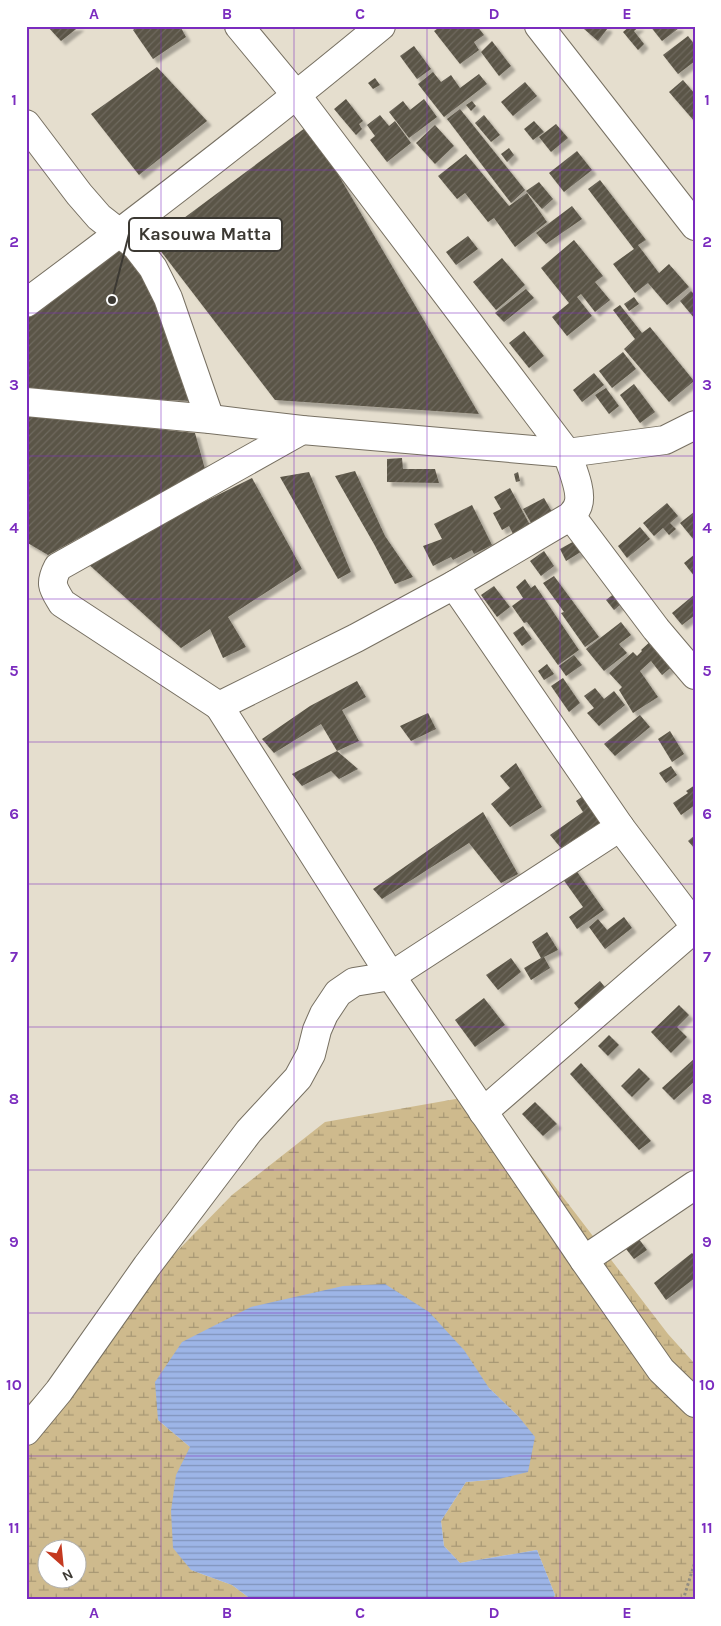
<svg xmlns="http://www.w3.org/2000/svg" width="721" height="1626" font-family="Karla,sans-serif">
	<defs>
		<pattern id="wetland-marsh" width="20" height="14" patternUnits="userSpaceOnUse" patternTransform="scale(1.25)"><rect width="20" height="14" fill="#ceba8d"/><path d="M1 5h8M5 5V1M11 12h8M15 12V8" fill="none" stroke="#a89874"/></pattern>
		<pattern id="water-rules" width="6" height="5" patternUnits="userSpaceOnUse" patternTransform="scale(1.25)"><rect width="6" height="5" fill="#9db5e7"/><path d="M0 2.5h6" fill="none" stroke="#8194bc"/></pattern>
		<pattern id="building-hatch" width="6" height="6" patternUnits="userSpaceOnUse" patternTransform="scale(1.25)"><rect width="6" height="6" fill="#5a5446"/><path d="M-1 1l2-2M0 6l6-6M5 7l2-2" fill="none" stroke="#6f6a5f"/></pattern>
		<filter id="shadow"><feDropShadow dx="4.5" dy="4.5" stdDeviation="1" flood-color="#0004"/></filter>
	</defs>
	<rect width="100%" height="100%" fill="#e5dece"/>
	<path fill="url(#wetland-marsh)" fill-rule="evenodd" d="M484,1094L668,1334L695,1364V1600H552L555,1595L537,1550L460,1563L444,1546L441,1521L466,1482L499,1479L519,1417L489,1388L158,1420L190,1447L191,1570L232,1585L252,1600H26V1406L232,1195L325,1122ZM48,1548H78V1578H48Z"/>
	<path fill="url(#water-rules)" d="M385,1284L429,1312L464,1350L489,1388L519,1417L535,1437L528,1472L499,1479L466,1482L441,1521L444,1546L460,1563L537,1550L555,1595L552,1600H252L232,1585L191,1570L173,1548L171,1511L176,1475L190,1447L158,1420L155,1382L182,1342L251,1307L343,1286Z"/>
	<g fill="url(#building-hatch)" filter="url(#shadow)">
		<path d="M47,26H80L61,41Z"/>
		<path d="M138,26H180L186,37L153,59L133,30Z"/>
		<path d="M441,26H477L484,35L474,42L479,50L460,64L434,31Z"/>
		<path d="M586,26H606L608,28L598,41L584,29Z"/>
		<path d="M630,26H640L634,31L644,44L638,50L623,32Z"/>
		<path d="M650,26H678L679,28L662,41Z"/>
		<path d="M688,36L695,45V61L678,74L663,55Z"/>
		<path d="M492,41L511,66L499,76L481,52Z"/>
		<path d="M414,46L431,69L417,79L400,56Z"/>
		<path d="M157,67L207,121L139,175L91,114Z"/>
		<path d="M433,72L441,82L451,75L460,88L479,74L487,84L444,117L418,84Z"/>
		<path d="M375,78L380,85L373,89L368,83Z"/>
		<path d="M683,80L695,94V122L669,92Z"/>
		<path d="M525,82L537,96L513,116L501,102Z"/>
		<path d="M346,99L363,121L359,124L362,129L356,135L334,109Z"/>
		<path d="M424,99L437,117L409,138L389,112L403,101L410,110Z"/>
		<path d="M472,101L476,106L471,111L466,105Z"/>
		<path d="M460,109L525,190L511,203L447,119Z"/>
		<path d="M380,115L389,126L395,121L411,143L387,162L370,140L375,136L367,125Z"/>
		<path d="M484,115L500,135L491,142L475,123Z"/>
		<path d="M534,121L544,132L533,140L524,129Z"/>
		<path d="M556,124L568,138L551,152L539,137Z"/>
		<path d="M309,125L479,414L275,400L153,241Z"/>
		<path d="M435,125L454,146L435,164L416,143Z"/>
		<path d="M509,148L514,155L507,162L501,154Z"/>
		<path d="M577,151L592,170L564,192L549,173Z"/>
		<path d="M466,154L509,206L527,193L547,222L515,247L494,218L488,222L465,193L457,199L438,176Z"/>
		<path d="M600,180L646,240L638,245L659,273L669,264L689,287L667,305L648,283L635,293L613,264L634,249L588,189Z"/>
		<path d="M539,182L553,199L542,209L526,191Z"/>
		<path d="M572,206L582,219L546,244L536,233Z"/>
		<path d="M468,236L478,249L456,265L446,252Z"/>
		<path d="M574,240L603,276L595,282L610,300L595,312L581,294L577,297L592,316L567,336L552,317L569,303L541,268Z"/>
		<path d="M128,242L155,279L192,401L26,394V315Z"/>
		<path d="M502,258L525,285L496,310L473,282Z"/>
		<path d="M526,289L534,298L504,322L495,313Z"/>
		<path d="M691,291L695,295V319L680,301Z"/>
		<path d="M634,297L639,304L629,311L624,304Z"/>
		<path d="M620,305L642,333L650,327L694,381L669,402L624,349L635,339L613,310Z"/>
		<path d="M524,331L544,356L529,368L509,343Z"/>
		<path d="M623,352L636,369L612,388L599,371Z"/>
		<path d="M594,373L604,385L582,402L573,390Z"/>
		<path d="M634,384L655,412L640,423L620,395Z"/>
		<path d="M606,388L619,406L609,414L595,395Z"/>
		<path d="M26,415L195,433L205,469L48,555L26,542Z"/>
		<path d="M402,458L403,469H435L439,483L387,482V459Z"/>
		<path d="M355,471L385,536L413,577L395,584L374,544L335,476Z"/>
		<path d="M309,472L351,572L338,579L280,477Z"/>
		<path d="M518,472L520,481L516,482L514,474Z"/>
		<path d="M252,478L302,569L228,617L246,647L223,658L210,629L181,648L85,561Z"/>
		<path d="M510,488L530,525L513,534L509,526L502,530L493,513L501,509L494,497Z"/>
		<path d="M544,498L552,512L531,523L523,509Z"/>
		<path d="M667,503L678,516L670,523L676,529L669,535L663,528L654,536L643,523Z"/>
		<path d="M472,505L492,545L474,554L472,550L453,560L451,557L433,566L423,546L442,539L434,524Z"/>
		<path d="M694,512L695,539L694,540L680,523Z"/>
		<path d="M640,527L650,539L627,558L618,546Z"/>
		<path d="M578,539L584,550L566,561L560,549Z"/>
		<path d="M544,551L554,566L541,576L530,561Z"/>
		<path d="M695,554V577L684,563Z"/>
		<path d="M554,576L599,637L585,647L561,613L564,612L543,583Z"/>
		<path d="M525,579L531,588L535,585L579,650L558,665L527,622L524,623L512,606L523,598L516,587Z"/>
		<path d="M494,586L510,607L497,617L481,595Z"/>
		<path d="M615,593L623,602L614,610L606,600Z"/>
		<path d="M695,594V615L682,625L672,613Z"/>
		<path d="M621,622L631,635L619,644L627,653L604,671L586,649Z"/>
		<path d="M523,626L532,639L522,646L513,633Z"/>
		<path d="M653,639L675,664L662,675L651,661L640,671L658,697L633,713L619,690L622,687L609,673L633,652L637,656L642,651L641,650Z"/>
		<path d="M574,655L582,665L566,676L559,666Z"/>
		<path d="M547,664L554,674L544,680L538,671Z"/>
		<path d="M563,678L580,703L569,712L551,686Z"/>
		<path d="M357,681L366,697L342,710L359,741L337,751L358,769L339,779L331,771L302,786L292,774L337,751L321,724L274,753L262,739L310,706Z"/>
		<path d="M595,688L604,699L614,691L625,705L599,726L587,713L594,708L584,696Z"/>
		<path d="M428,713L436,729L411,741L400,726Z"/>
		<path d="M640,715L650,727L615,756L604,744Z"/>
		<path d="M670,731L684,754L672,762L658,739Z"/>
		<path d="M516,763L542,807L510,827L491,804L510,788L500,776Z"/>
		<path d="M671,766L677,775L666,783L659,773Z"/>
		<path d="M695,785V805L681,815L673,803L688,793L686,791Z"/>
		<path d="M589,792L609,817L561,848L550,835L583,812L576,801Z"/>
		<path d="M483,812L518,874L501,883L469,843L382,899L373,889Z"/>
		<path d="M695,835V849L688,841Z"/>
		<path d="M573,866L604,910L577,929L569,917L583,907L560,875Z"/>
		<path d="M624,917L632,928L605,949L589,927L598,919L607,930Z"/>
		<path d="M547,932L558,950L544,957L550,968L531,980L524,968L541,958L532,942Z"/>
		<path d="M511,958L521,972L498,990L486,975Z"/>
		<path d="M600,981L609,992L583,1014L574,1003Z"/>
		<path d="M484,998L505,1025L475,1047L455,1020Z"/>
		<path d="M679,1005L689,1015L677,1027L687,1037L671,1053L651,1032Z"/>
		<path d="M609,1035L619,1045L608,1056L598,1046Z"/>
		<path d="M695,1058V1081L674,1100L662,1088Z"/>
		<path d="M581,1063L651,1141L639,1150L570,1074Z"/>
		<path d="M639,1068L650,1079L632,1097L621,1086Z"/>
		<path d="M535,1102L557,1124L543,1136L522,1114Z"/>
		<path d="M639,1239L647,1250L634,1259L626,1249Z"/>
		<path d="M692,1253L695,1256V1278L666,1300L654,1283Z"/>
	</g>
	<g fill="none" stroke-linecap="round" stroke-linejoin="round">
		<g stroke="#777062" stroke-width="30">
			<g id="minor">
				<path d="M239,26L297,96L567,453C571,466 583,492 578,505C577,509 573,513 571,516L454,585L356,638L219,706L391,976L584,1260L661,1370L695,1403"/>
				<path d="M539,26L695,226"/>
				<path d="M26,124L79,194L99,217L136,246L153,268L168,298L210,419"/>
				<path d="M26,303C147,213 265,122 381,26"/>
				<path d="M26,402L210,419L302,430L567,453L665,440L695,425"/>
				<path d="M571,516L656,629L695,675"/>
				<path d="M454,585L620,827L695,926"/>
				<path d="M219,706L62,603C53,588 49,584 58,567L302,430"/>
				<path d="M483,1112L695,928"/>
				<path d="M584,1260L695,1185"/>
				<path d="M26,1431L59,1391L147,1266L249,1131L298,1078L311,1054L317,1030L324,1014L338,993L354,982L391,976L620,827"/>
			</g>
		</g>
		<path stroke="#918c81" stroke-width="3" stroke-dasharray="2.5 2.5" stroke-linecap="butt" d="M683,1600L695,1562"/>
		<use href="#minor" stroke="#fff" stroke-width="28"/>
	</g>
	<path fill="none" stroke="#7b2cbf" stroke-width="1" stroke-opacity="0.55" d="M161,26V1600M294,26V1600M427,26V1600M560,26V1600M26,170H695M26,313H695M26,456H695M26,599H695M26,742H695M26,884H695M26,1027H695M26,1170H695M26,1313H695M26,1456H695"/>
	<path fill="none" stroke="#3c3933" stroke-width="2" d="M112 300L129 234"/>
	<circle fill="#3c3933" stroke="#fff" stroke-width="2" cx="112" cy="300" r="5"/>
	<rect fill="#fff" stroke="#3c3933" stroke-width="2" x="129" y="218" width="153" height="33" rx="5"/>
	<g font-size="18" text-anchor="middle" font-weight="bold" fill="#3c3933">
		<text x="205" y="240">Kasouwa Matta</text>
	</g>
	<rect width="721" height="1626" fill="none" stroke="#ffffff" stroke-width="55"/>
	<g transform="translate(62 1564) rotate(153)"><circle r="24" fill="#ffffff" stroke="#b1b0ad"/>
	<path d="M0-4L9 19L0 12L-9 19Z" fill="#c43920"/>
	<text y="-8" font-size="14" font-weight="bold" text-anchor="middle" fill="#3c3933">N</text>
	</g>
	<rect x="28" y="28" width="666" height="1570" fill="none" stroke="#7b2cbf" stroke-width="2"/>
	<g font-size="16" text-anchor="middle" font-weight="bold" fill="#7b2cbf">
		<text x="94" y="19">A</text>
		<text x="227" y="19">B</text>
		<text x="360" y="19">C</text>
		<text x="494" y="19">D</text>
		<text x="627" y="19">E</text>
		<text x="14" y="105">1</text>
		<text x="707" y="105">1</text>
		<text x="14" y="247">2</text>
		<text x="707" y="247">2</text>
		<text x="14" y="390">3</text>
		<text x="707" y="390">3</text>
		<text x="14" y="533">4</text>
		<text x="707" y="533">4</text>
		<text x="14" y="676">5</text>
		<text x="707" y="676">5</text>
		<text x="14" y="819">6</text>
		<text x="707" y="819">6</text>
		<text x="14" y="962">7</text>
		<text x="707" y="962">7</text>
		<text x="14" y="1104">8</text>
		<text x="707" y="1104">8</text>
		<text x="14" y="1247">9</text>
		<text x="707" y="1247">9</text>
		<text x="14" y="1390">10</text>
		<text x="707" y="1390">10</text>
		<text x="14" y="1533">11</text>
		<text x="707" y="1533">11</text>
		<text x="94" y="1618">A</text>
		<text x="227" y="1618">B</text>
		<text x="360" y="1618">C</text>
		<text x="494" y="1618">D</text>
		<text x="627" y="1618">E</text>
	</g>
</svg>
